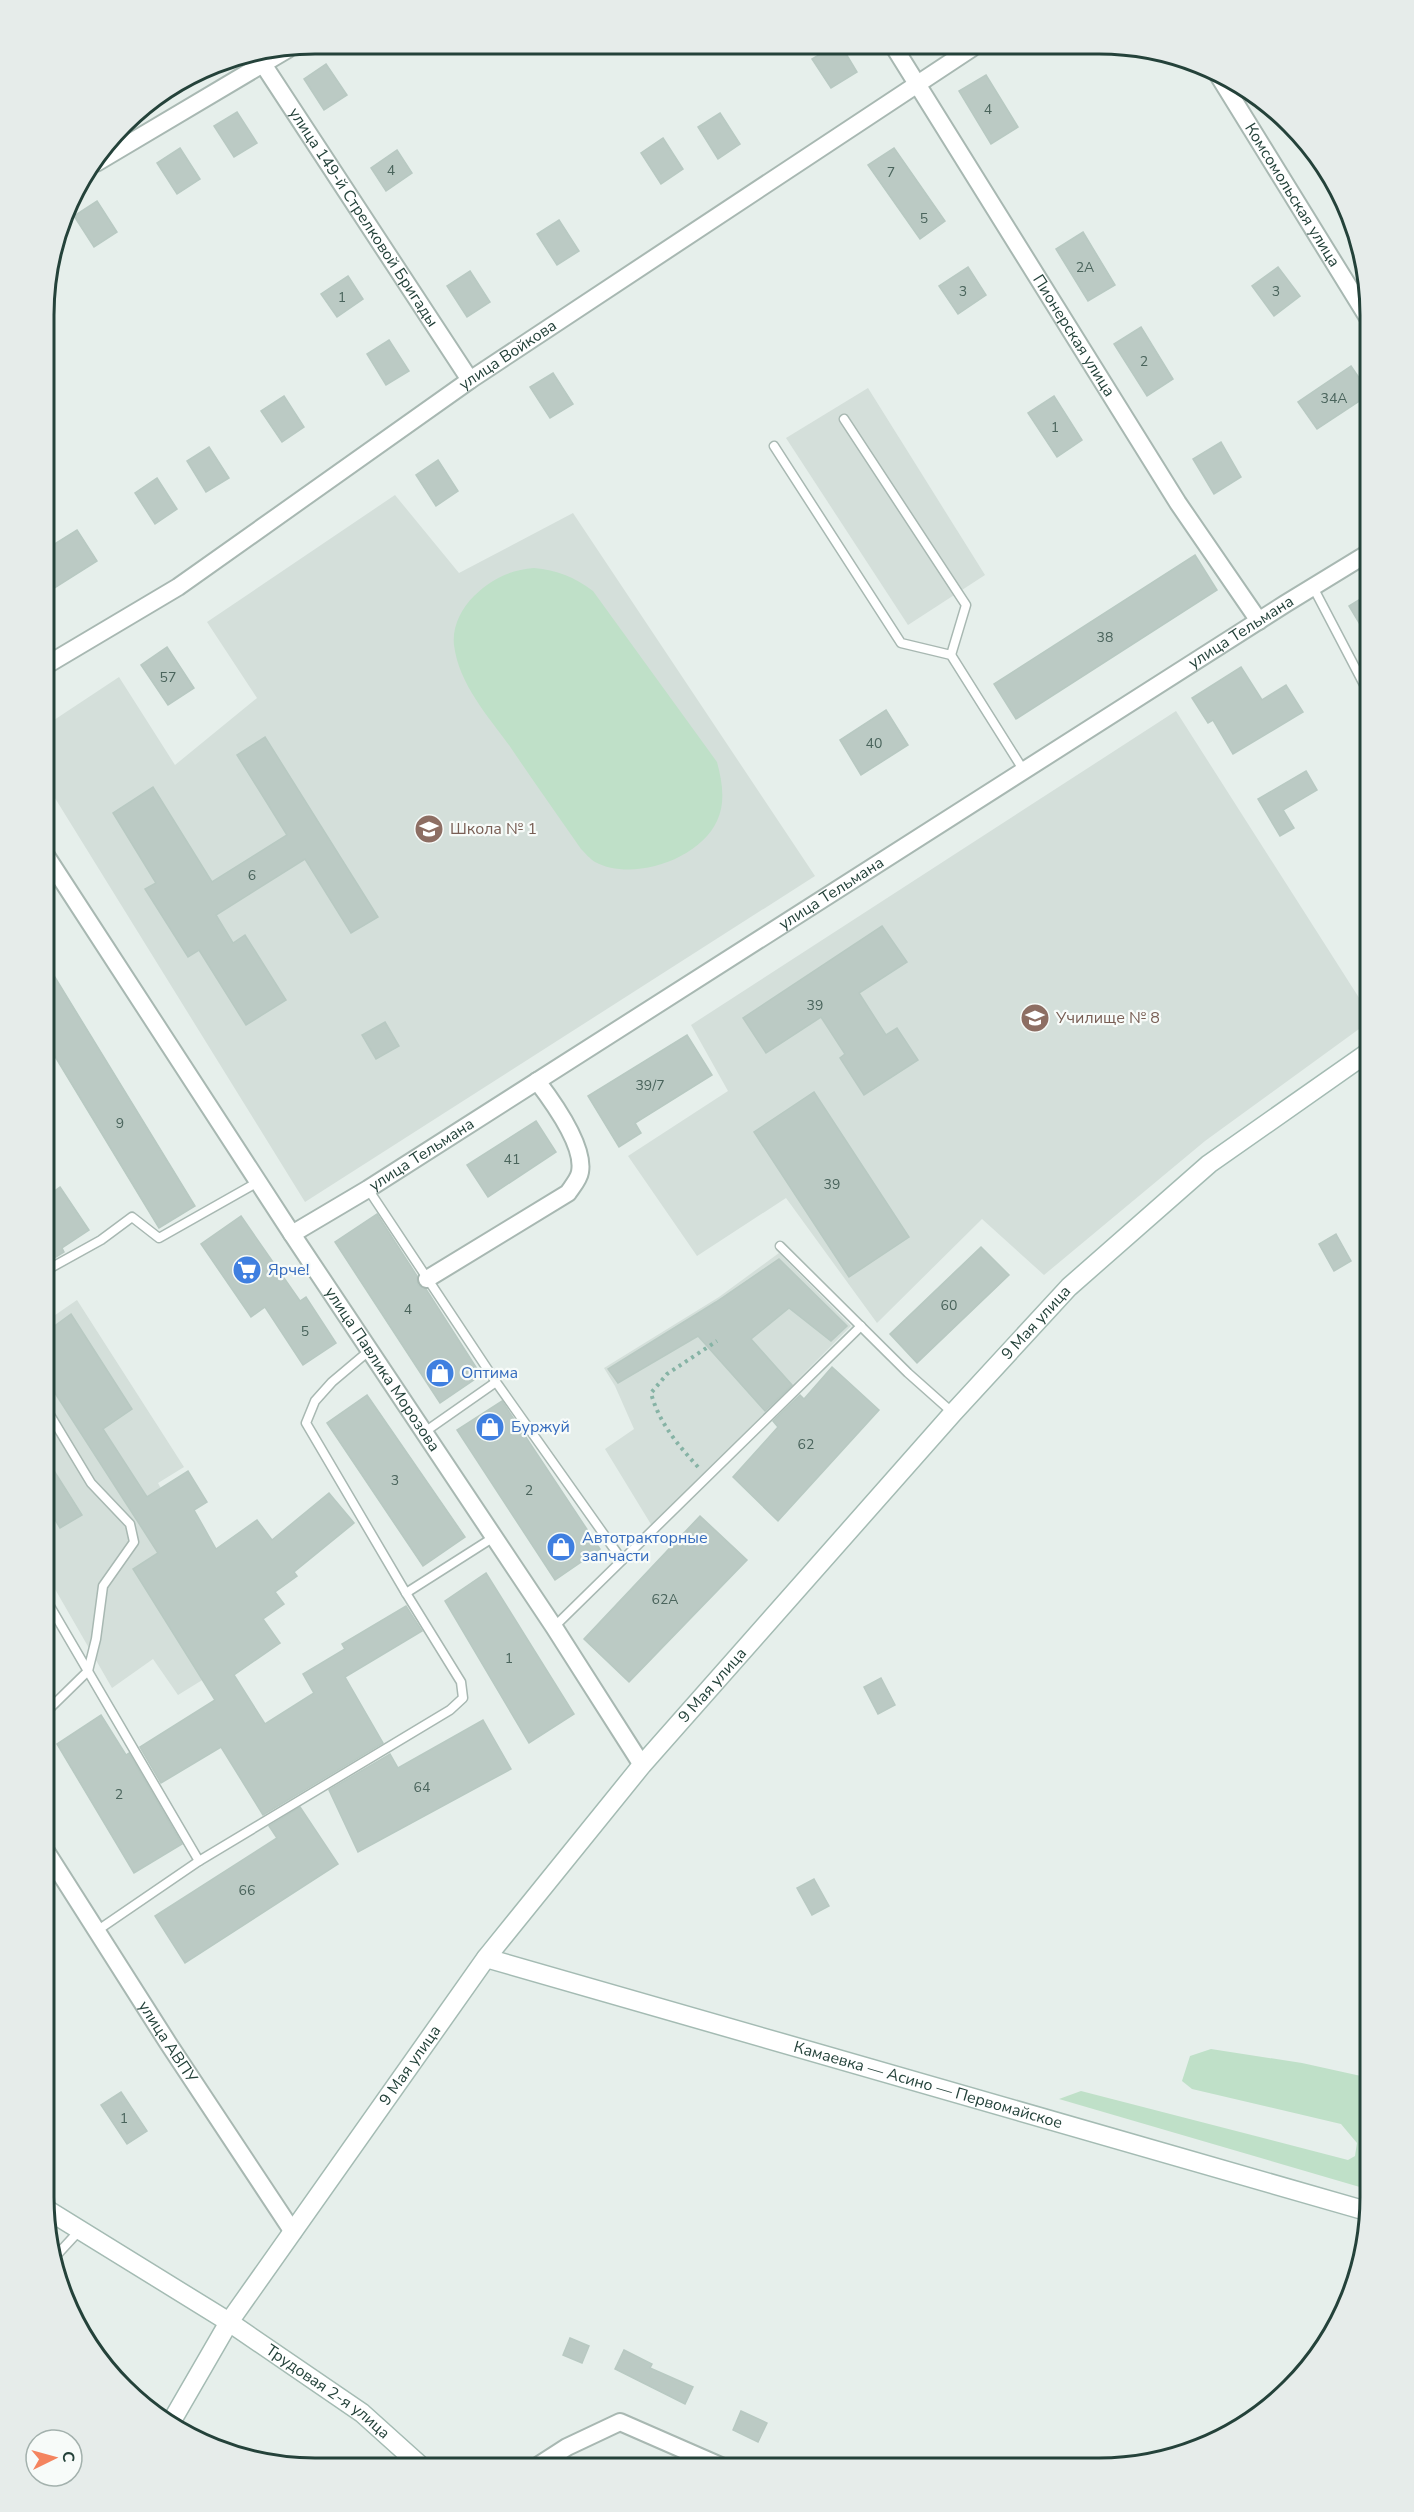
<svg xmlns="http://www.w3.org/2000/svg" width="1414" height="2512" font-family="'Nunito Sans',sans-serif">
	<rect width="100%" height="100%" fill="#e6efeb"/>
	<g fill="#d4dfda">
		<path d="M868,388L985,575L908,625L786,438Z"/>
		<path d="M395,495L459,573L573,513L815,876L305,1202L45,782V726L119,677L175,765L257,698L207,622Z"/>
		<path d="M1176,711L1370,1015V1021L1205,1141L1044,1275L982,1219L877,1323L786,1198L697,1256L628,1156L728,1091L691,1025Z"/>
		<path d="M779,1253L851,1326L652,1526L605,1449L634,1429L615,1386L604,1368L719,1297Z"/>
		<path d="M77,1300L184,1467L158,1483L178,1520L225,1666L178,1695L153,1659L112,1688L44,1570V1539L55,1532L44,1513L45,1322Z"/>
	</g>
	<g fill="#bfe0c8">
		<path d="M534,568C557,570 574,577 593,591L717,762C722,781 726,802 717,821C699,860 632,882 595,862C590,859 585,853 581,849C558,816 534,782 511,748C489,717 459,685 454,645C452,627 461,609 474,596C491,579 510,570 534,568Z"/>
		<path d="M1211,2049L1302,2063L1370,2078V2190L1059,2099L1081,2091L1348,2160L1355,2156L1357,2143L1341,2124L1192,2089L1182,2081L1190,2056Z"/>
	</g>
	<g fill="#bbcac4" stroke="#b8c9c2" stroke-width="1.5">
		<path d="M832,47H842L857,72L831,88L812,59Z"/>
		<path d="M326,64L347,95L324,110L304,79Z"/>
		<path d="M986,75L1018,127L991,144L959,91Z"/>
		<path d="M237,112L257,143L234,157L214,126Z"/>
		<path d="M720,113L740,144L718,159L698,127Z"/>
		<path d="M663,138L683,169L661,184L641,153Z"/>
		<path d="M180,148L200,179L177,194L157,163Z"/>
		<path d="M894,148L945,221L920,239L868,165Z"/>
		<path d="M397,150L412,173L386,191L371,168Z"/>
		<path d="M97,201L117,232L94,247L74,216Z"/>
		<path d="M559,220L579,251L557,265L537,234Z"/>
		<path d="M1083,232L1115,285L1088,301L1056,249Z"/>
		<path d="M968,267L986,295L958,314L939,286Z"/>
		<path d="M1278,267L1300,296L1274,316L1252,286Z"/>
		<path d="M470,271L490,302L467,317L447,286Z"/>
		<path d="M348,276L363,299L337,317L321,294Z"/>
		<path d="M1141,327L1173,379L1147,396L1114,344Z"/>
		<path d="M389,340L409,371L386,385L367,354Z"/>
		<path d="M1351,366L1370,394L1317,429L1298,402Z"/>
		<path d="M553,373L573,404L550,418L530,387Z"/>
		<path d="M284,396L304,427L282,442L261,411Z"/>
		<path d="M1054,396L1082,440L1057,457L1028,413Z"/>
		<path d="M1221,442L1241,477L1214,494L1193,459Z"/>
		<path d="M209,447L229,478L206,492L187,461Z"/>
		<path d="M438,460L458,491L436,506L416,475Z"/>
		<path d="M157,478L177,509L155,524L135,493Z"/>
		<path d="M77,530L97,561L45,594V550Z"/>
		<path d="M1195,555L1217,590L1016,719L994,684Z"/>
		<path d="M1370,593V641L1349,606Z"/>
		<path d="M167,647L194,688L168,705L141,665Z"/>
		<path d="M1241,667L1262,700L1286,685L1303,712L1233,754L1213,720L1208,723L1192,698Z"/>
		<path d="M886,710L908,745L861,775L840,740Z"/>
		<path d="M265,737L378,917L351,933L305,859L216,915L233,943L245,935L286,1000L246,1025L199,950L188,957L145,889L156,883L113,813L153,787L212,882L287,835L237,755Z"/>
		<path d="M1306,771L1317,790L1283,810L1294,828L1280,836L1258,799Z"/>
		<path d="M882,926L907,962L859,993L886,1035L897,1028L918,1060L864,1095L840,1058L845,1054L821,1017L766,1053L743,1018Z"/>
		<path d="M45,961L195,1206L159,1228L45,1040Z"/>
		<path d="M385,1022L399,1046L376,1059L362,1035Z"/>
		<path d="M687,1035L712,1075L635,1123L641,1133L619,1147L588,1096Z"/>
		<path d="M814,1092L909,1237L849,1277L754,1132Z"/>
		<path d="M536,1121L556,1152L488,1197L467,1165Z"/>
		<path d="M60,1187L89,1230L62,1248L64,1252L45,1264V1198Z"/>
		<path d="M377,1214L417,1276L418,1285L426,1289L481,1375L440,1403L335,1242Z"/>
		<path d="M241,1216L300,1301L306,1297L336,1343L303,1365L265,1307L251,1317L201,1244Z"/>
		<path d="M1336,1234L1351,1261L1334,1271L1319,1244Z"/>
		<path d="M981,1247L1009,1275L917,1363L890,1334Z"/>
		<path d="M779,1259L847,1326L831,1341L789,1308L751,1339L792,1385L765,1411L698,1336L618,1383L608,1369L716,1302Z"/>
		<path d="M71,1314L132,1409L103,1429L147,1497L188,1471L207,1502L194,1510L216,1549L257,1520L272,1540L329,1493L354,1523L294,1572L297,1576L275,1592L284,1604L263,1619L280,1643L234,1675L265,1724L314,1693L303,1674L345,1649L342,1644L406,1606L422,1631L345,1677L383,1743L263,1815L221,1747L161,1783L140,1747L215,1700L133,1569L158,1553L44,1376L45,1333Z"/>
		<path d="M832,1367L879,1410L778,1521L733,1477L778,1427L773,1421L800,1395L804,1399Z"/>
		<path d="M367,1395L465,1537L423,1566L327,1423Z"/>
		<path d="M502,1401L600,1549L555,1580L457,1430Z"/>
		<path d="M44,1455L82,1515L60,1528L44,1501Z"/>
		<path d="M700,1516L747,1560L629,1682L584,1639Z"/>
		<path d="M486,1573L574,1714L529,1743L445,1601Z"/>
		<path d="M881,1678L895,1705L878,1714L864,1687Z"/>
		<path d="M101,1715L126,1755L129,1753L182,1844L134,1873L57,1744Z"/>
		<path d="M483,1720L511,1769L358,1852L329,1790L390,1754L398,1768Z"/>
		<path d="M300,1807L338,1864L185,1963L155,1916L277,1838L269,1826Z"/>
		<path d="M814,1879L829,1906L812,1915L797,1888Z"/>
		<path d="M121,2092L147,2131L127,2144L101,2105Z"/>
		<path d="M570,2338L589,2346L582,2363L563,2355Z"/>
		<path d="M624,2350L652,2364L650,2368L693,2387L685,2404L615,2369Z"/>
		<path d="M741,2411L767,2423L758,2442L733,2430Z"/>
	</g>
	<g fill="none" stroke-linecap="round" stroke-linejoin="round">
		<g stroke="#a8b8b2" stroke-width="11">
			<g id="lane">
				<path d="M844,419L966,605L951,655"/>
				<path d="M774,446L901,643L951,655L1024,771"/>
				<path d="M1313,587L1370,696"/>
				<path d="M368,1189L496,1382L622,1560"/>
				<path d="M780,1246L908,1373L953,1413"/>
				<path d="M45,1271L101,1240L132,1217L159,1238L258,1182"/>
				<path d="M426,1431L496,1382"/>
				<path d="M406,1593L494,1537"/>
				<path d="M44,1596L199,1861"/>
				<path d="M554,1627L861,1326"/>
				<path d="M44,1714L88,1671L96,1639L103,1586L134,1542L130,1524L91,1483L44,1405"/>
				<path d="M98,1930L199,1861L450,1710L463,1698L461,1682L406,1593L306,1423L315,1401L332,1382L370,1350"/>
				<path d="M54,2258L79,2231"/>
			</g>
		</g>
		<g stroke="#a8b8b2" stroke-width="20">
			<g id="street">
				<path id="s1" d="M894,47L1178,503L1259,621"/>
				<path id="s2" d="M257,55L470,380"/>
				<path id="s3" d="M1215,70L1370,321"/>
				<path d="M96,163L288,49"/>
				<path id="s4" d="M45,666L178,587L470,380L972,48"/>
				<path id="s5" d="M45,854L292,1234L554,1627L642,1765"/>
				<path id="s6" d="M292,1234L368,1189L1285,604L1370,552"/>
				<path d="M427,1279L568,1193C572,1187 579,1179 580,1172C585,1146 553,1102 537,1081"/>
				<path id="s7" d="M44,1848L168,2043L293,2232"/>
				<path d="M536,2467L567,2447L620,2422L723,2467"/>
			</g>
		</g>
		<g stroke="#a4bbb3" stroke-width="21">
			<g id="secondary">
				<path id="s8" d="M486,1958L1370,2212"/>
				<path id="s9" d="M46,2209L229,2322L362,2413L422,2467"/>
				<path id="s10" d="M170,2424L229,2322L486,1958L642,1765L953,1413L1069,1287L1209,1164L1370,1051"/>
			</g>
		</g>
		<path stroke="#86b3a5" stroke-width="4" stroke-dasharray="3 4.5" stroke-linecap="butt" d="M698,1467C678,1445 659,1423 651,1393L667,1374L717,1341"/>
		<use href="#lane" stroke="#fff" stroke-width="8"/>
		<use href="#street" stroke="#fff" stroke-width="16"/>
		<use href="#secondary" stroke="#fff" stroke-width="18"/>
	</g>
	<defs>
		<g id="school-disc" transform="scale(1.5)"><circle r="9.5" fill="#8d6e63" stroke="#f7fbf9"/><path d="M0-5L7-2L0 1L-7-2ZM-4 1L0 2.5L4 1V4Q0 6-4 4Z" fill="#fff"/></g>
		<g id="supermarket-disc" transform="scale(1.5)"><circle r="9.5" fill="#3f7fe0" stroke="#f7fbf9"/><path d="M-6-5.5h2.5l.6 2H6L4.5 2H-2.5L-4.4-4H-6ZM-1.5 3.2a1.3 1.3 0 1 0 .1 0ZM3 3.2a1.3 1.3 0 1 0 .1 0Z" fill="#fff"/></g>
		<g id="shop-disc" transform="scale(1.5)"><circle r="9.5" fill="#3f7fe0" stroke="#f7fbf9"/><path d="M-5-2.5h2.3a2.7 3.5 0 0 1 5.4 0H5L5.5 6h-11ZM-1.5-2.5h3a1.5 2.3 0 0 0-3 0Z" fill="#fff"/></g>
	</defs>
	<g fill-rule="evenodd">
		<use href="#school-disc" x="429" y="829"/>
		<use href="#school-disc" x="1035" y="1018"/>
		<use href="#supermarket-disc" x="247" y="1270"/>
		<use href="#shop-disc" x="440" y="1373"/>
		<use href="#shop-disc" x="490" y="1427"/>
		<use href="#shop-disc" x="561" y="1547"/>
	</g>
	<g text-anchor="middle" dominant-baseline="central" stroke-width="4.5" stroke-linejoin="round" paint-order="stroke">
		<g font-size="14" fill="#4a645c">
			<text x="988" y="109">4</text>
			<text x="391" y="170">4</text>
			<text x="891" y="172">7</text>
			<text x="924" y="218">5</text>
			<text x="1085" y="267">2А</text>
			<text x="963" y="291">3</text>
			<text x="1276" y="291">3</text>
			<text x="342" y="297">1</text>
			<text x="1144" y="361">2</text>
			<text x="1334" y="398">34А</text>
			<text x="1055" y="427">1</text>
			<text x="1105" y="637">38</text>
			<text x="168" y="677">57</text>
			<text x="874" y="743">40</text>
			<text x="252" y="875">6</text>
			<text x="815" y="1005">39</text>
			<text x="650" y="1085">39/7</text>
			<text x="120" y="1123">9</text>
			<text x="512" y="1159">41</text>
			<text x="832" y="1184">39</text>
			<text x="949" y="1305">60</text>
			<text x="408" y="1309">4</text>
			<text x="305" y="1331">5</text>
			<text x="806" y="1444">62</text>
			<text x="395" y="1480">3</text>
			<text x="529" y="1490">2</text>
			<text x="665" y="1599">62А</text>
			<text x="509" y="1658">1</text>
			<text x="422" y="1787">64</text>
			<text x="119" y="1794">2</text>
			<text x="247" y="1890">66</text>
			<text x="124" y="2118">1</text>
		</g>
		<g font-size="16" fill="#24423a" stroke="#f7fbf9">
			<text stroke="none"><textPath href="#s3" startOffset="147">Комсомольская улица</textPath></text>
			<text stroke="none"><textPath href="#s2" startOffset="194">улица 149-й Стрелковой Бригады</textPath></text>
			<text stroke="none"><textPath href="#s1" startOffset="340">Пионерская улица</textPath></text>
			<text stroke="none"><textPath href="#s4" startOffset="558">улица Войкова</textPath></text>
			<text stroke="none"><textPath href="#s6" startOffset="1124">улица Тельмана</textPath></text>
			<text stroke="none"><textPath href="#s6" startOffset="638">улица Тельмана</textPath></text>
			<text stroke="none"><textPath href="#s6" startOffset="152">улица Тельмана</textPath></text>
			<text stroke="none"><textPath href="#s10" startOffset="1404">9 Мая улица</textPath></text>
			<text stroke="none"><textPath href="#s5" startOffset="616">улица Павлика Морозова</textPath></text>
			<text stroke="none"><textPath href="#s10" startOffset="918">9 Мая улица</textPath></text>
			<text stroke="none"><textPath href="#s7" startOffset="230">улица АВПУ</textPath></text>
			<text stroke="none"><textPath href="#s10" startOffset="432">9 Мая улица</textPath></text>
			<text stroke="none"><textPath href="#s8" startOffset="460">Камаевка — Асино — Первомайское</textPath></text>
			<text stroke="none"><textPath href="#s9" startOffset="336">Трудовая 2-я улица</textPath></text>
		</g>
		<g font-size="16" fill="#785e54" stroke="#f7fbf9" text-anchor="start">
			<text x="450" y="829">Школа № 1</text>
			<text x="1056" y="1018">Училище № 8</text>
		</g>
		<g font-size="16" fill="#366cbe" stroke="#f7fbf9" text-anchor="start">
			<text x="268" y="1270">Ярче!</text>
			<text x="461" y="1373">Оптима</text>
			<text x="511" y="1427">Буржуй</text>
			<text x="582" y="1538">Автотракторные<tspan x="582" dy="18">запчасти</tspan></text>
		</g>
	</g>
	<path d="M0 0H1414V2512H0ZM315 54H1099A261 261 0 0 1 1360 315V2197A261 261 0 0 1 1099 2458H315A261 261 0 0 1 54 2197V315A261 261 0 0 1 315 54Z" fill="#e6ecea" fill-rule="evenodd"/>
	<path fill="none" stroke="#24423a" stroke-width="3" d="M315 54H1099A261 261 0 0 1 1360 315V2197A261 261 0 0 1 1099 2458H315A261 261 0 0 1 54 2197V315A261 261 0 0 1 315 54Z"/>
	<g transform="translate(54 2458) rotate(85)"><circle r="28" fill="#f7fbf9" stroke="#a3b1ad" stroke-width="1.5"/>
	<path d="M0-4.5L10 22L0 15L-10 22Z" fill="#f4845f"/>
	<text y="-9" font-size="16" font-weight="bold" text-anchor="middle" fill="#24423a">С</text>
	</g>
</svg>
